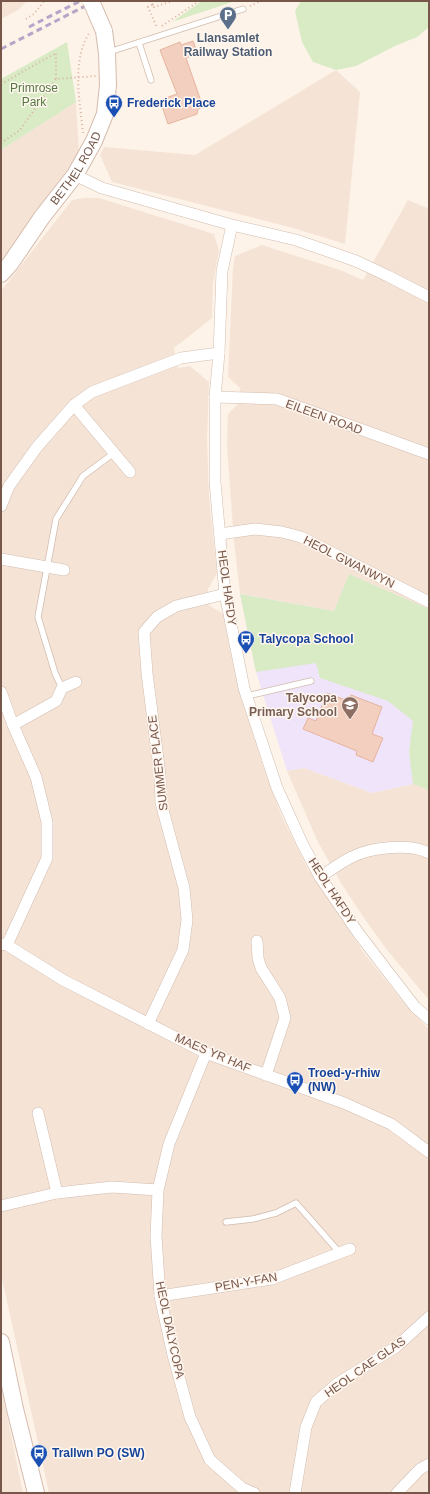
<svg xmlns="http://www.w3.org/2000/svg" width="430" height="1494" font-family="Helvetica,sans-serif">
	<rect width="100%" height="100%" fill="#fdf3e8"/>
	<g fill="#f5e4d6">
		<path d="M1,1H27L18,10L1,19Z"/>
		<path d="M336,70L360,92L345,244L293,228L112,182L100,155L104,147L195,155Z"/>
		<path d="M76,102L79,153L1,263V150Z"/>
		<path d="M84,198H99L214,234L219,251L213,284L212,318L174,348L178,368L190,366L209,382L207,438L209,497L217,573L208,589L209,605L223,614L231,656L242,700L264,769L282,817L307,867L364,953L403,1002L429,1029V1493H49L1,1274V291L72,200Z"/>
		<path d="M408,200L429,209V609L349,574L335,611L240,594L234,541L227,446L228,414L239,403L240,388L228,377L233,267L235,256L262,245L340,270L363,280Z"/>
		<path d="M304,768L372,793L413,784L429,790V1000L387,950L364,918L341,883L318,842L287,771Z"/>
		<path d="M1,1387L23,1493H1Z"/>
	</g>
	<path fill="#f0e4fa" d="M349,574L429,609V790L413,784L372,793L304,768L287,771L256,672L240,594L334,611Z"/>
	<g fill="#d8ebc5">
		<path d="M202,1H235L172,22Z"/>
		<path d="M301,1H429V27L417,37L395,46L356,66L336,70L313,62L302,42L295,11Z"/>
		<path d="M67,42L76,102L1,150V79Z"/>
		<path d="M349,574L429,609V790L413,784L409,752L413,721L388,701L320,678L316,663L256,672L240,594L334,611Z"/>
	</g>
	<g fill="#f3cfbf" stroke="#e6b49f">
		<path d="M193,41L198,54L186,58L203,107L198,109L197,114L168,124L160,100L177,94L160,50L180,42L181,45Z"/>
		<path d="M327,693L348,701L351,695L382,707L372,734L383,738L373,762L356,755L357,751L303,729L308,718L316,721Z"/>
	</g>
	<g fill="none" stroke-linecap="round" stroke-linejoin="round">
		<g stroke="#d2bcaf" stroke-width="7">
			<g id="lane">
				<path d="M139,43L151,80"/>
				<path d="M109,52L243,9"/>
				<path d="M62,688L55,673L38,617L56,519L83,476L114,453"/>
				<path d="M247,696L311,681"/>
				<path d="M226,1222L253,1219L276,1213L296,1203L340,1253"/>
			</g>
		</g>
		<g stroke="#d2bcaf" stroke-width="12">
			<g id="street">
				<path d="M75,175L102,188L232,225L296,240L356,261L388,276L429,297"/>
				<path d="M232,225L222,271L219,353L215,397V482L225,594L244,688L277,788L302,843L320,877L359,934L415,1007L429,1019"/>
				<path d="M215,397L277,399L429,454"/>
				<path d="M74,405L130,472"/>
				<path d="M1,506L9,486L37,447L74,405L92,392L181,358L219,353"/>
				<path d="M220,534L255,529L282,532L301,537L429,602"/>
				<path d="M1,559L64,570"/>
				<path d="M1,692L13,725L36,777L47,822V858L7,945"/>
				<path d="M13,725L56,701L62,688L76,682"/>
				<path d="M320,877C331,870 341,862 352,857C371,847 411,843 429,853"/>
				<path d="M257,941L258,958L261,968L280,998L285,1018L266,1075"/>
				<path d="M1,944L7,945L63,980L206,1053L344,1103L391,1124L429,1152"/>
				<path d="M148,1024L183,950L187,920L184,888L161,803L160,775L147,673L144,632L157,617L176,606L225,594"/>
				<path d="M206,1053L169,1144L158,1190L156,1236L160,1296L173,1355L190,1417L210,1460L242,1488L254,1493"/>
				<path d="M38,1113L57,1193"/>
				<path d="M1,1206L57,1193L112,1187L158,1190"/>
				<path d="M160,1296L272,1279L350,1249"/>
				<path d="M295,1493L306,1427L316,1402L338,1383L396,1347L429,1317"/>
				<path d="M397,1493L420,1469L429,1464"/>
			</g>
		</g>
		<g stroke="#d5bbad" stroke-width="18">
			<g id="secondary">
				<path id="s1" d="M1,274L10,264L42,217L75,175L94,141L105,114L108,85L107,53L104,31"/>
				<path d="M1,1342L15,1409L36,1493"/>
			</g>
		</g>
		<g stroke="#d9b2a1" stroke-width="2" stroke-dasharray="1 3" stroke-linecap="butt">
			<path d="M151,1L152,5L148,7L157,28"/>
			<path d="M156,1L152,5L154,7L173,1"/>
			<path d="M250,6L261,1"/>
			<path d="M26,19L34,14L44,1"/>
			<path d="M162,26L199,1"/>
			<path d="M1,84L56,53V79"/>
			<path d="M83,133C80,102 71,60 90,32"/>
			<path d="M1,143L20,130L56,79L96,76"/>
		</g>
		<use href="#lane" stroke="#fff" stroke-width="5.5"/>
		<use href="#street" stroke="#fff" stroke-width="11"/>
		<use href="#secondary" stroke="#fff" stroke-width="16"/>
		<g stroke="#b5a5c8" stroke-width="3" stroke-dasharray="6 4" stroke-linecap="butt">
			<path d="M29,27L80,1"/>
			<path d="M1,49L95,1"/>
		</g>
		<g stroke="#d5bbad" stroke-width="18" stroke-linecap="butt">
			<path id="secondary-bridge" d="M91,1L104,31"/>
		</g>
		<use href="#secondary-bridge" stroke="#fff" stroke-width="16"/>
	</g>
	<defs>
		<g id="parking-pin" transform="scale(0.9)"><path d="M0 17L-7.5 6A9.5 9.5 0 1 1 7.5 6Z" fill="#5c6f8a" stroke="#fff7ef"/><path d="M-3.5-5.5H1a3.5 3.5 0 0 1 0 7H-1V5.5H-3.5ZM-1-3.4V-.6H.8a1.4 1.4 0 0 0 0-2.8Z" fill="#fff"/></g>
		<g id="bus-pin" transform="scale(0.9)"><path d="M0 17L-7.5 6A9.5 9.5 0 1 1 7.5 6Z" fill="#1a4fb4" stroke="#fff7ef"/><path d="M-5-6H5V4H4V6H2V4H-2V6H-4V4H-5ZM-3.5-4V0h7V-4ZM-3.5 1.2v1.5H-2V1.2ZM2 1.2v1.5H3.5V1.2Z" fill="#fff"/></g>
		<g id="school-pin" transform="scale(0.9)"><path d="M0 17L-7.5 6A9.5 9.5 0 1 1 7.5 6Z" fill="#8d6e63" stroke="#fff7ef"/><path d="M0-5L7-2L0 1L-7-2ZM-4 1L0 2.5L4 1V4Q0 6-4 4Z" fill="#fff"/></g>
	</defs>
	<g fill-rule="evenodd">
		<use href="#parking-pin" x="228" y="15"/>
		<use href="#bus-pin" x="114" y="103"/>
		<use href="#bus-pin" x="246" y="639"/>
		<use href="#school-pin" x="350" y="705"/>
		<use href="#bus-pin" x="295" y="1080"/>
		<use href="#bus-pin" x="39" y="1453"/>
	</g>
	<g text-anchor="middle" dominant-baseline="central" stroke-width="3" stroke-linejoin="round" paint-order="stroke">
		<g font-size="12" font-weight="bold" fill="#4e5e75" stroke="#fff7ef">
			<text x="228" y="38">Llansamlet<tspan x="228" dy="14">Railway Station</tspan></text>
		</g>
		<g font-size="12" fill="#557840" stroke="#fff7ef">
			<text x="34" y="88">Primrose<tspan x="34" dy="14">Park</tspan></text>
		</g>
		<g font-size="12" font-weight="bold" fill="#164399" stroke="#fff7ef" text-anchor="start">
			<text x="127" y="103">Frederick Place</text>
			<text x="259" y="639">Talycopa School</text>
			<text x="308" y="1073">Troed-y-rhiw<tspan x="308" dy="14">(NW)</tspan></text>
			<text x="52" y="1453">Trallwn PO (SW)</text>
		</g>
		<g font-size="12" fill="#78574b" stroke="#fff7ef">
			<text stroke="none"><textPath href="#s1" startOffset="130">BETHEL ROAD</textPath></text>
			<text transform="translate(324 417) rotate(20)">EILEEN ROAD</text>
			<text transform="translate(349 562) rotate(27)">HEOL GWANWYN</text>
			<text transform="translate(227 588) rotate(82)">HEOL HAFDY</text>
			<text transform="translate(158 763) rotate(-97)">SUMMER PLACE</text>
			<text transform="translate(332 891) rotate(57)">HEOL HAFDY</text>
			<text transform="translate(213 1053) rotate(23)">MAES YR HAF</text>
			<text transform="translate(246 1282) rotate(-10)">PEN-Y-FAN</text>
			<text transform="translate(170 1330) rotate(78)">HEOL DALYCOPA</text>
			<text transform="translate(365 1367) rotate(-35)">HEOL CAE GLAS</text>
		</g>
		<g font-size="12" font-weight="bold" fill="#785e54" stroke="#fff7ef" text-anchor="end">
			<text x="337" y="698">Talycopa<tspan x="337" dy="14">Primary School</tspan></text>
		</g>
	</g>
	<rect width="430" height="1494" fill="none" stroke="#78574b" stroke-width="4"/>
</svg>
